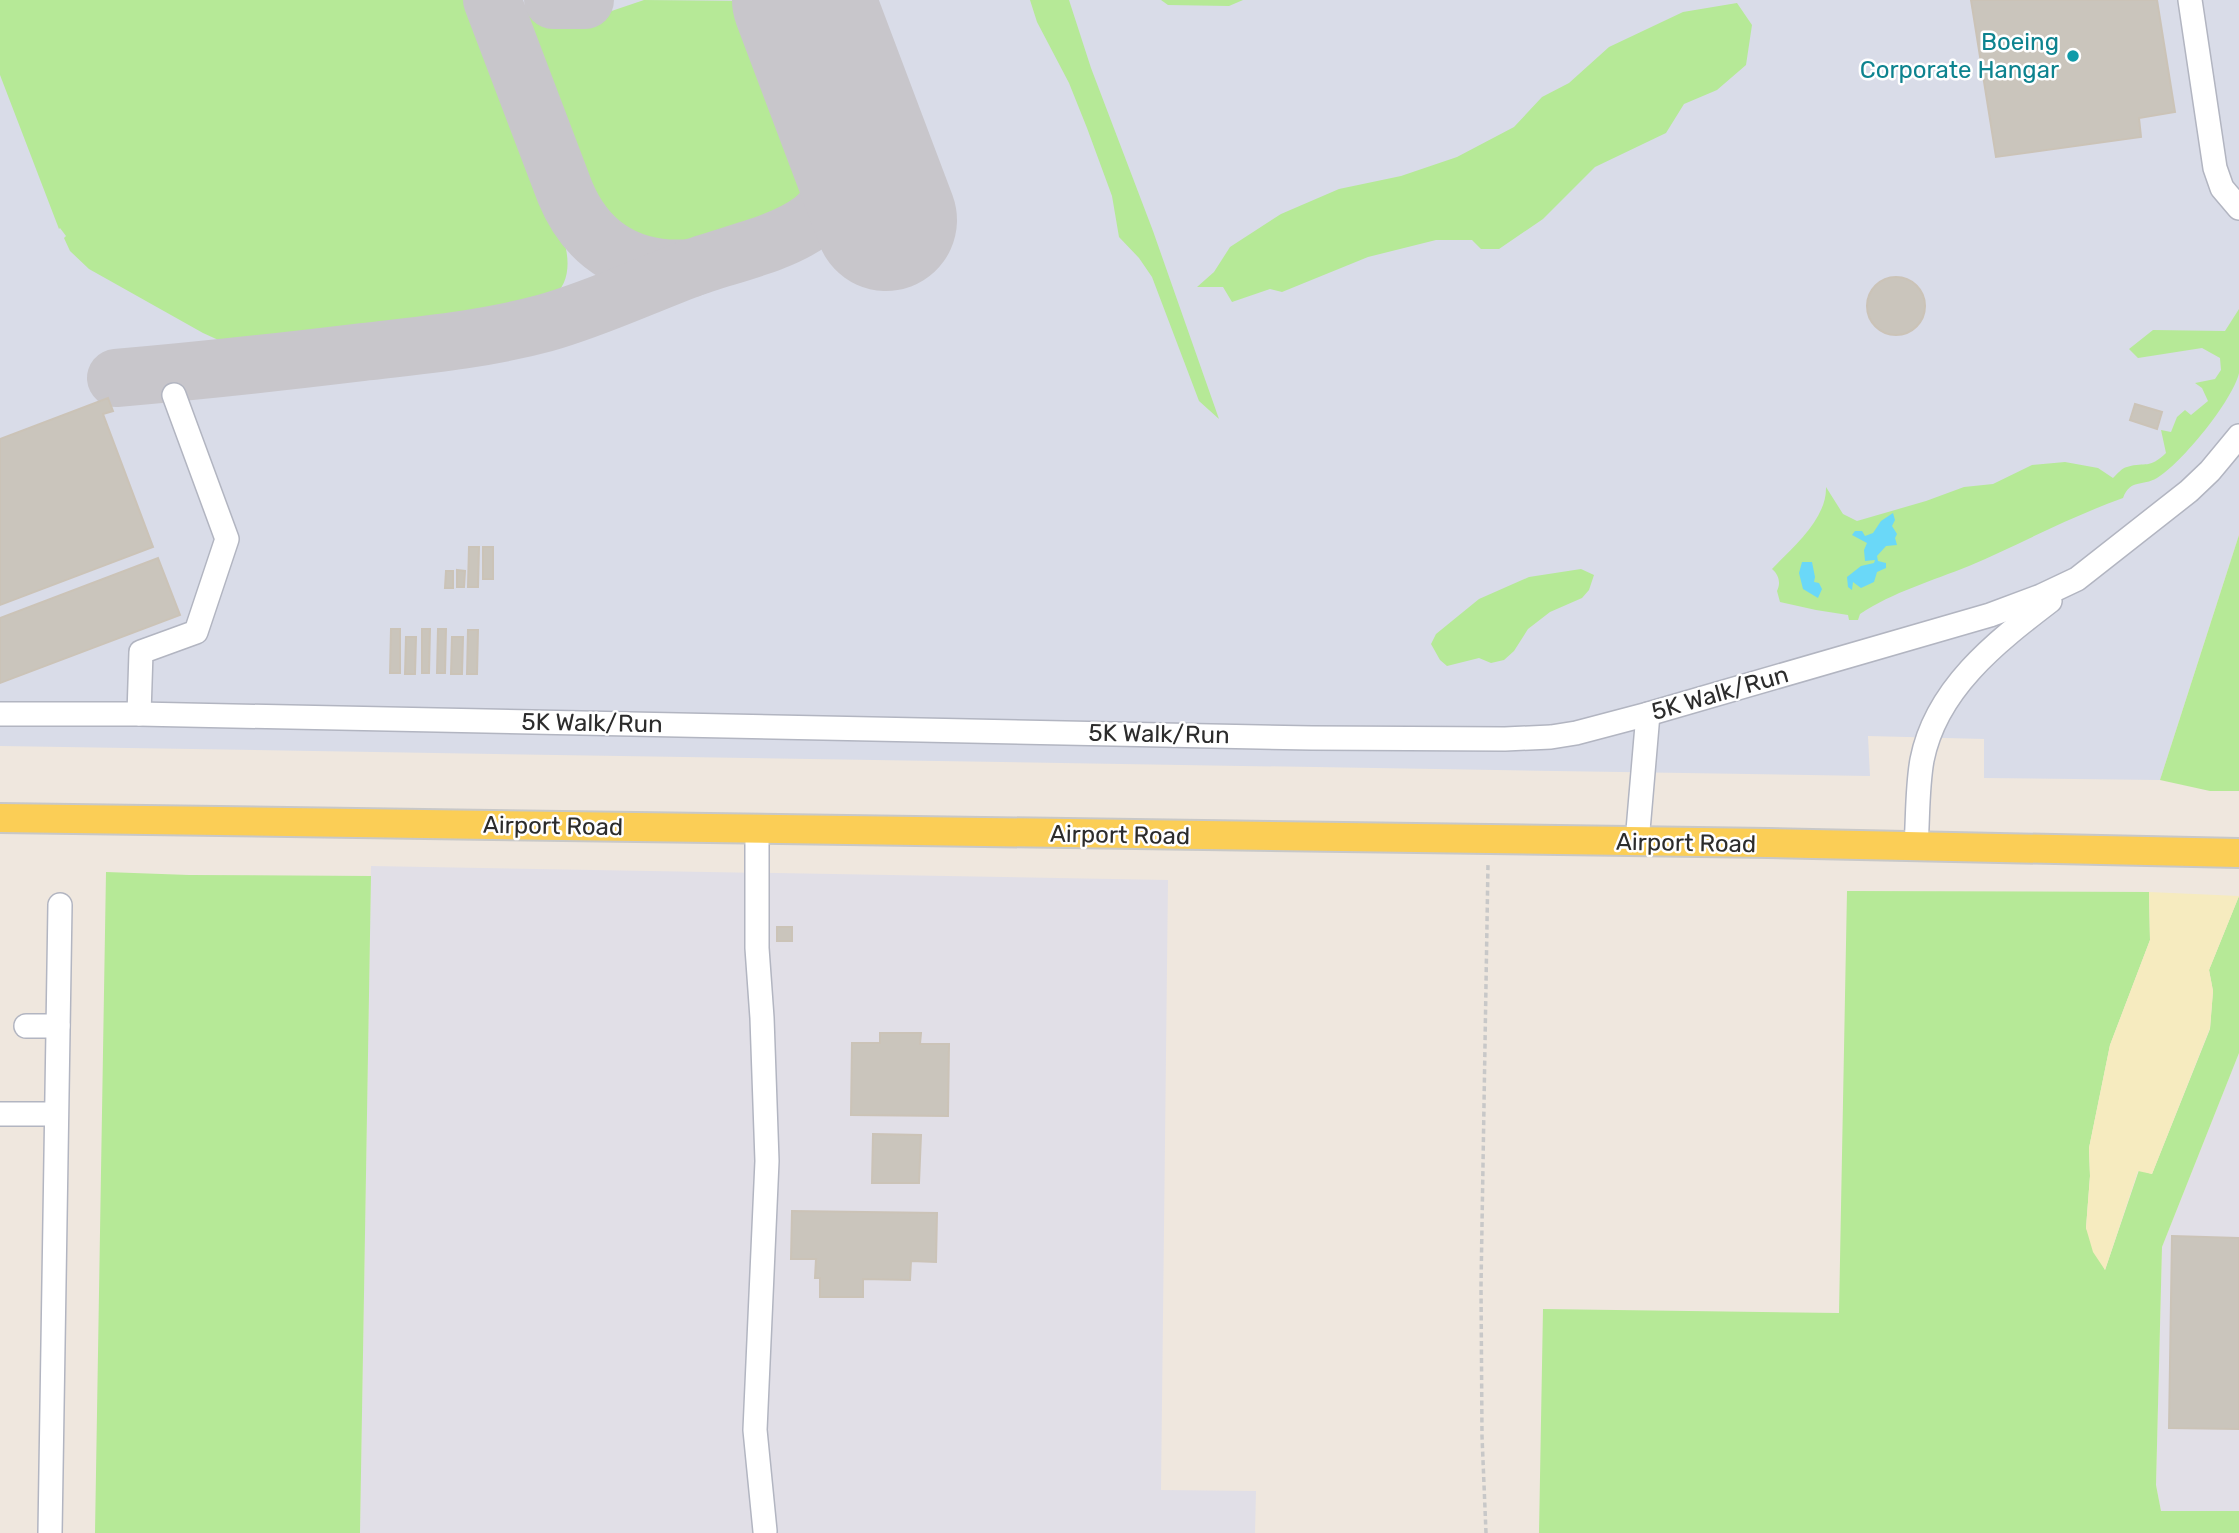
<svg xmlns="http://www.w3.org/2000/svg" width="2239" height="1533" font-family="Rubik,sans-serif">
	<rect width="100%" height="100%" fill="#efe7de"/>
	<g fill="#e1dfe7">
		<path d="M371,866L1168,880L1161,1490L1256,1491L1255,1533H360Z"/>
		<path d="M2239,1053V1511L2161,1512L2156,1485L2162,1247Z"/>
	</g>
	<path fill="#d9dce8" d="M0,0H2239V535L2160,780L1984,778V739L1868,736L1870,776L0,746Z"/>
	<g fill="#b6e997">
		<path d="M0,0H472L564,241C570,261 570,285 551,298C535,309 513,311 495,315C418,330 340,336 262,345V343H225L203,333L89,269L70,251L64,238L66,236L60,228L59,229L0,75Z"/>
		<path d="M644,0L751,1L815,171C814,185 812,195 802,205C787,220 690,252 669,251C638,249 610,229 591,206L515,8L553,21H582Z"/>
		<path d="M1030,0H1069L1091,68L1153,231L1219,419L1199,401L1152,277L1139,258L1119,237L1112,196L1087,128L1069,83L1037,22Z"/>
		<path d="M1161,0H1243L1229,6L1168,5Z"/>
		<path d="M1737,3L1752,25L1746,65L1717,90L1684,104L1666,133L1595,167L1543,219L1499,249H1481L1472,240H1436L1368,257L1282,292L1270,289L1232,302L1223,287H1197L1214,272L1230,247L1281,214L1339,189L1401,176L1457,157L1514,127L1542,97L1569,83L1609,47L1683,12Z"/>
		<path d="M2239,309C2239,327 2239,357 2239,373C2233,400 2181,464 2157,478C2142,487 2131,478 2123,498C2070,517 2020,544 1969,566C1932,581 1893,592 1860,614L1858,620H1849L1848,615L1816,610L1780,602L1777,591C1781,583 1779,575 1772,569C1793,547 1827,519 1826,487L1843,514L1857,521L1926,501L1964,487L1993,484L2032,465L2065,462L2098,468L2113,478C2117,474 2122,468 2127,467C2147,461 2148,470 2166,453L2161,430L2171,432L2177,417L2185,410L2191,415L2208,401L2202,388L2195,383L2215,379L2221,370L2220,358L2202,348L2138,358L2129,349L2153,330L2225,331Z"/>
		<path d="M2239,535V791H2210L2160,780Z"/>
		<path d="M1581,569L1594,575L1589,590L1582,598L1550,612L1528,629L1514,651L1504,660L1491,663L1479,658L1447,666L1440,660L1431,644L1436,634L1479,599L1529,577Z"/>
		<path d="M106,872L189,875L371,876L360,1533H95Z"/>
		<path d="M1847,891L2149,892L2150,940L2110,1045L2089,1148L2090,1176L2086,1228L2105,1270L2139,1170L2152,1174L2210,1029L2213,991L2209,970L2239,896V1053L2162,1247L2156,1485L2161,1511H2239V1533H1539L1543,1309L1839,1313Z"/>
	</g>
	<path fill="#f6ebbf" d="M2149,892L2239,896L2209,970L2213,991L2210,1028L2152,1174L2138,1171L2105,1270L2093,1252L2086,1228L2090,1176L2089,1148L2110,1045L2150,940Z"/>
	<g fill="#6ad8f8">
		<path d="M1893,513L1895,520L1892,526L1897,534L1895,538L1897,545L1886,546L1877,556L1878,561L1886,563V568L1877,572L1874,582L1861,588L1853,582L1852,590L1848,587L1847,577L1861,566L1874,563L1875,560L1865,561L1864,550L1867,543L1852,535L1855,531H1862L1865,536L1873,533L1881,521Z"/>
		<path d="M1802,562H1812L1815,577L1814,582L1819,583L1822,589L1818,598L1803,589L1799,573Z"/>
	</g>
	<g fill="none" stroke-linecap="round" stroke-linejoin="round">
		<g stroke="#c8c6cb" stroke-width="58">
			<path d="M492,0L565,192C588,248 633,273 692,268"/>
			<path d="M553,0H585"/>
			<path d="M116,378C198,371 280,362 363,352C424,345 486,339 545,323C595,309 641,287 689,269C726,255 780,245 812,221C833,204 846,176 861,153"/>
		</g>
		<path stroke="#c8c6cb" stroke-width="142" d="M803,0L886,220"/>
	</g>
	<g fill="#cac5bc" stroke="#cbc3b7" stroke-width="2">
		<path d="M1971,0H2157L2175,112L2139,118L2141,137L1996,157Z"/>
		<circle cx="1896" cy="306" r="29"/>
		<path d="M108,398L113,411L103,414L153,547L0,605V439Z"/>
		<path d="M2135,404L2162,412L2157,429L2130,420Z"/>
		<path d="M469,547H479L478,587H468Z"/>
		<rect x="483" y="547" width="10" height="32"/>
		<path d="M158,558L180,615L0,683V618Z"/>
		<path d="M457,570L465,571L464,587H457Z"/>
		<path d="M446,571H453V588H445Z"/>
		<path d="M391,629H400V673H390Z"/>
		<path d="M422,629H430L429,673H422Z"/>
		<path d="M438,629H446L445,673H437Z"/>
		<path d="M468,630H478L477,674H467Z"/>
		<path d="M406,637H416L415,674H405Z"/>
		<path d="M452,637H463L462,674H451Z"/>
		<rect x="777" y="927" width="15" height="14"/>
		<path d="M880,1033H921L920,1044H949L948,1116L851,1115L852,1043H880Z"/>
		<path d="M873,1134L921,1135L919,1183H872Z"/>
		<path d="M792,1211L937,1213L936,1262L911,1261L910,1280L863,1279V1297H820V1278H815L816,1259H791Z"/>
		<path d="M2172,1236L2239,1238V1429L2169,1428Z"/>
	</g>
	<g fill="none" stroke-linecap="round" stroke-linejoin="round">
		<g stroke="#b2b5c1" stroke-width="26">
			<g id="minor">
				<path d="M2190,0L2215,168L2222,188L2239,208"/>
				<path d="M0,714H139L1312,738L1505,739L1551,737L1576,733L1648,714L1990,615L2041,596L2077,579L2189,491L2210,471L2239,436"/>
				<path d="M139,714L141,652L196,632L227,539L174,395"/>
				<path d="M757,829V948L762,1018L767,1161L755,1430L765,1531"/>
				<path d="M1637,842L1648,714"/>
				<path d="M1916,846C1918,818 1917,788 1922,760C1936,689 1995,643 2050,601"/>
				<path d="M26,1026H58"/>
				<path d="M0,1114H56"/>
				<path d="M50,1533L60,905"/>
			</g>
		</g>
		<g stroke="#c8c8c8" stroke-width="32">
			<path id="major" d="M0,818L1768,843L2239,853"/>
		</g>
		<path stroke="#c8c8c8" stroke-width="3.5" stroke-dasharray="5 3.5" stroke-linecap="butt" d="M1486,1533L1482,1436L1481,1286L1488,864"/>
		<use href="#minor" stroke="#fff" stroke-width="23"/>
		<use href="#major" stroke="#fbce56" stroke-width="28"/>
	</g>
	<circle fill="#0f9aa8" stroke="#fff" stroke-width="2.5" cx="2073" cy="56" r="7"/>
	<g text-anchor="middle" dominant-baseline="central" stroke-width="5" stroke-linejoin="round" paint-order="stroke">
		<g font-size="24" fill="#0d838f" stroke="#fff" text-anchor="end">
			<text x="2059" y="42">Boeing<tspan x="2059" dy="28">Corporate Hangar</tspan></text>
		</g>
		<g font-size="24" fill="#2c2c2c" stroke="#fff">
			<text transform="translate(1720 693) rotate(-16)">5K Walk/Run</text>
			<text transform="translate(592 723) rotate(1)">5K Walk/Run</text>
			<text transform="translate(1159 734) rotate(1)">5K Walk/Run</text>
			<text transform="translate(553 826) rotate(1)">Airport Road</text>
			<text transform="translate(1120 835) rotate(1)">Airport Road</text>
			<text transform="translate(1686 843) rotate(1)">Airport Road</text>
		</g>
	</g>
</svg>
